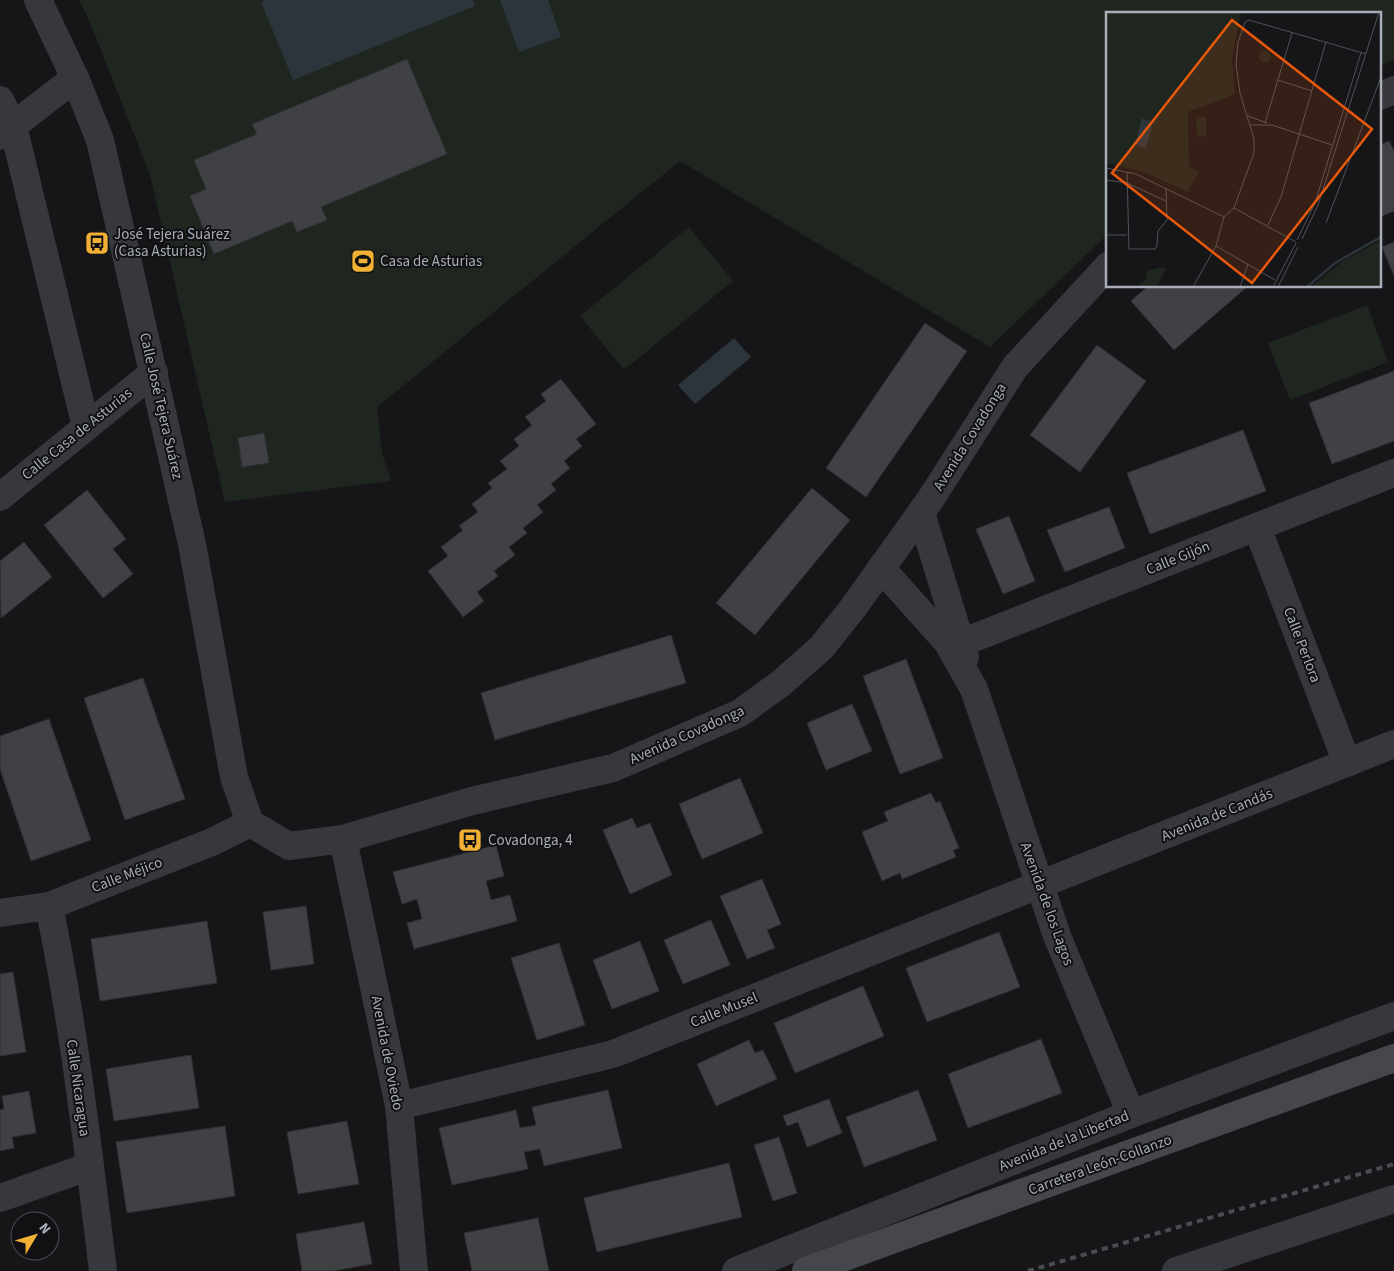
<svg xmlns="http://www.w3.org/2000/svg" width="1394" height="1271" font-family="'Source Sans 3',sans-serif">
	<rect width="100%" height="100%" fill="#161618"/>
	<g fill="#1e261f">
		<path d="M79,0H1394V59L1380,66V14H1108V234L990,347L680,161L377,407L382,452L391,481L225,502L150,175L89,20Z"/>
		<path d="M689,227L733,281L624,370L580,316Z"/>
		<path d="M1367,305L1388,362L1290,400L1268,343Z"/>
	</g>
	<g fill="#2c353c">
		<path d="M266,0H473L475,6L293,80L261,2Z"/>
		<path d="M500,0H548L561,37L519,52Z"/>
		<path d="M734,338L751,357L695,404L678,385Z"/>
	</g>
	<g fill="#404145" stroke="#303034">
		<path d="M407,59L447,154L321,207L327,220L297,232L292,221L214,254L190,196L206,189L194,160L257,134L252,124Z"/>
		<path d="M1389,141L1394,151V211L1380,217V145Z"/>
		<path d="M1394,242V276L1382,247Z"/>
		<path d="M1148,286H1248L1174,350L1131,301Z"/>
		<path d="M925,323L967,351L866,497L826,468Z"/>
		<path d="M1097,345L1146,381L1080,472L1030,435Z"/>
		<path d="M1394,371V441L1332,464L1309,403Z"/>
		<path d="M561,379L596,424L576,439L582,446L564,461L570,468L551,484L556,490L537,505L543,512L523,528L527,533L509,547L515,555L494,571L498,576L477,592L484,601L463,617L428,571L448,556L441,547L463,530L459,526L478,512L472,504L492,488L488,483L507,469L500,461L519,446L514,439L532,425L525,417L546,401L541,394Z"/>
		<path d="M1243,430L1266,491L1150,534L1127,473Z"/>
		<path d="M264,433L269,463L242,467L238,438Z"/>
		<path d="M812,488L850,520L755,635L716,603Z"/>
		<path d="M87,490L126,539L113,549L133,574L103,598L44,525Z"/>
		<path d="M1109,507L1125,548L1065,572L1047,530Z"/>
		<path d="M1009,516L1035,581L1003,594L976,529Z"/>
		<path d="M24,542L52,577L1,618L0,561Z"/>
		<path d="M671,635L686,683L495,740L481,693Z"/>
		<path d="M906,659L943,758L900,774L863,676Z"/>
		<path d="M143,678L185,799L125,820L84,698Z"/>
		<path d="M852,704L872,751L826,770L807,723Z"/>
		<path d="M49,719L91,840L31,861L0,769V736Z"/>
		<path d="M740,778L763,833L702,859L679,804Z"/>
		<path d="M931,793L936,803L940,801L959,848L953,850L956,857L902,879L900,873L882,881L862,832L888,821L884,812Z"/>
		<path d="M632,818L637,828L650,823L672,875L630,894L603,830Z"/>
		<path d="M496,845L504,876L486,881L491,900L510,895L517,921L414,949L407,923L422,919L417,899L402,904L393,872Z"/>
		<path d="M762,879L781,924L767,930L775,948L747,959L720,896Z"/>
		<path d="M306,906L314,964L271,970L263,912Z"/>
		<path d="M711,920L730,965L683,984L664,940Z"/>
		<path d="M207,921L217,983L100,1001L91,939Z"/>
		<path d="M999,932L1020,987L927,1022L906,968Z"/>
		<path d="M640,941L659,991L612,1009L593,960Z"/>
		<path d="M559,943L585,1025L537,1040L511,958Z"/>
		<path d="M13,972L26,1052L0,1056V974Z"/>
		<path d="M863,986L884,1036L795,1073L774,1023Z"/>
		<path d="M1041,1039L1062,1093L968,1128L948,1074Z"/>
		<path d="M749,1040L755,1053L763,1050L777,1079L716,1106L697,1064Z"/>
		<path d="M191,1055L199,1108L114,1121L106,1069Z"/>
		<path d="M608,1090L622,1148L544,1166L540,1149L524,1152L528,1169L452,1185L439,1128L516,1110L520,1128L536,1125L532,1107Z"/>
		<path d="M918,1090L937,1140L864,1167L846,1117Z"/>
		<path d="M29,1091L36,1133L12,1137L14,1148L0,1151V1110L4,1109L2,1096Z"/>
		<path d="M829,1099L842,1133L807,1147L798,1122L787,1126L783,1116Z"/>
		<path d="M347,1121L359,1184L298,1194L287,1132Z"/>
		<path d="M225,1126L235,1196L127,1213L116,1142Z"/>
		<path d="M779,1137L797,1193L773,1201L754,1145Z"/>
		<path d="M729,1163L742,1217L597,1252L584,1198Z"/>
		<path d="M538,1218L549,1271H472L464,1233Z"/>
		<path d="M364,1222L372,1264L333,1271H302L296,1234Z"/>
	</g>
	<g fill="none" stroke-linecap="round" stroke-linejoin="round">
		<g stroke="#37383d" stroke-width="28">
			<path d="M38,0L75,78L100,140L192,544L234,777L250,823"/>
			<path d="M1380,96L1394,90"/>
			<path d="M0,100L13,126L86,427"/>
			<path d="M0,136L75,78"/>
			<path d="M0,497L154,372"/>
			<path d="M921,513L965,657"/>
			<path d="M1257,527L1347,763"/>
			<path d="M881,568L948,643L974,689L1057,936L1131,1114"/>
			<path d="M961,643L1394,473"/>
			<path d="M250,823L289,846L343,839L472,801L613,768L740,713L780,684L821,648L853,608L930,500L1015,367L1108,266"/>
			<path d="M343,839L399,1106L414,1271"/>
			<path d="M49,906C74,1026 88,1149 103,1271"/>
			<path d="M0,913L49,906L212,842L250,823"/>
			<path d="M399,1106L613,1054L1394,744"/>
			<path d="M0,1198L90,1166"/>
			<path d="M736,1271L1131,1114L1394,1016"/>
			<path d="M1176,1271L1394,1199"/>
		</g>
		<path stroke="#45474d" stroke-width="28" d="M806,1271L1394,1058"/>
		<path stroke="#4a4c52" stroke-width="4" stroke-dasharray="6 5" stroke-linecap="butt" d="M1028,1271L1394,1164"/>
	</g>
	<defs>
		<g id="bus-square" transform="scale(1.25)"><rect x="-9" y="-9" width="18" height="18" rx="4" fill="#f2b134" stroke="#111113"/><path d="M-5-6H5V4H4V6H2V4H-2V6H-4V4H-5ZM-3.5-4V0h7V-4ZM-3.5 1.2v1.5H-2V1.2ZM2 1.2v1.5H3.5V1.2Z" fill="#111"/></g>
		<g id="stadium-square" transform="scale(1.25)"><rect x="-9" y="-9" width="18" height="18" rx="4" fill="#f2b134" stroke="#111113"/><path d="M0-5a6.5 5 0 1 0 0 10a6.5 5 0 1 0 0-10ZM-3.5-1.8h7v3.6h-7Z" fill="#111"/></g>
	</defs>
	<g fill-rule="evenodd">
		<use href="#bus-square" x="97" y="243"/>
		<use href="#stadium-square" x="363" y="261"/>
		<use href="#bus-square" x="470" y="840"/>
	</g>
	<g text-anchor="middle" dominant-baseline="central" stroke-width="4" stroke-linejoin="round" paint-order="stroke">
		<g font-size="15" fill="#a8adb8" stroke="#111113" text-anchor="start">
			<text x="114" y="234">José Tejera Suárez<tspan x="114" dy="17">(Casa Asturias)</tspan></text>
			<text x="380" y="261">Casa de Asturias</text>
			<text x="488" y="840">Covadonga, 4</text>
		</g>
		<g font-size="15" fill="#a8adb8" stroke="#111113">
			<text transform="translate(161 406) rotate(77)">Calle José Tejera Suárez</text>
			<text transform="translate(77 434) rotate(-39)">Calle Casa de Asturias</text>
			<text transform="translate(970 437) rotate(-58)">Avenida Covadonga</text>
			<text transform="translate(1178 558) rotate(-22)">Calle Gijón</text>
			<text transform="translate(1302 645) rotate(69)">Calle Perlora</text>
			<text transform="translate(687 735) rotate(-24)">Avenida Covadonga</text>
			<text transform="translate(1217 815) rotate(-22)">Avenida de Candás</text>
			<text transform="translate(127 875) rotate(-21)">Calle Méjico</text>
			<text transform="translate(1047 904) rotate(70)">Avenida de los Lagos</text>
			<text transform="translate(724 1010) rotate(-22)">Calle Musel</text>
			<text transform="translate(387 1053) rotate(79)">Avenida de Oviedo</text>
			<text transform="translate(78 1088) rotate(82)">Calle Nicaragua</text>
			<text transform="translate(1064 1141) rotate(-22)">Avenida de la Libertad</text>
			<text transform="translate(1100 1165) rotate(-20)">Carretera León-Collanzo</text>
		</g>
	</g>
	<g transform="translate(1106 12)">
		<rect width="275" height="275" fill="#161618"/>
		<path d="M0,0H135L126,46L129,82L82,100L83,155L93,160L81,180L38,160L0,151ZM153 45a6 6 0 1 1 12 0a6 6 0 1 1-12 0ZM90,105H100V124L91,125ZM275,228V275H205L237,249ZM51,256H60L51,275H30L39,268L41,259Z" fill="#1e261f"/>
		<path d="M36,106L47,110L40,136L29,133Z" fill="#2c353c"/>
		<path fill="none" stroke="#2c353c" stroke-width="2.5" d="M201,275L229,251L275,225"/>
		<path fill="none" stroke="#505258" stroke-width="1" d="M172,68L206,79M142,104L161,111M159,111L186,21M144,113H166L226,133M0,156L30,162L118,205M21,160L23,237H49L51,234L52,219L61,208L60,176M0,168L21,171L60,189M128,196L190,230M118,205L128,196L148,141V127L134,81L130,52L132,30L139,10L143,8L260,42M220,211L275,65M162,213L175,185L220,30M0,223H21M196,227L212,193L273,0M191,228L209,191L255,41M110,234L169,268M87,275L110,234L118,205M134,275L142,252M167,275L190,231M172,275L192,235"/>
		<path fill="#e8590c" fill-opacity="0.15" stroke="#e8590c" stroke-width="2.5" d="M126,8L266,117L146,271L6,161Z"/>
		<rect width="275" height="275" fill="none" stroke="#a8adb8" stroke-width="2.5"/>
	</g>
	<g transform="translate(35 1236) rotate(52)"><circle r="24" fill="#111113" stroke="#4d4f55"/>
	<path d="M0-4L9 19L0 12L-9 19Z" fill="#f2b134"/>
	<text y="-8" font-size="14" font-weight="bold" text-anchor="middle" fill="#a8adb8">N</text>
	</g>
</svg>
